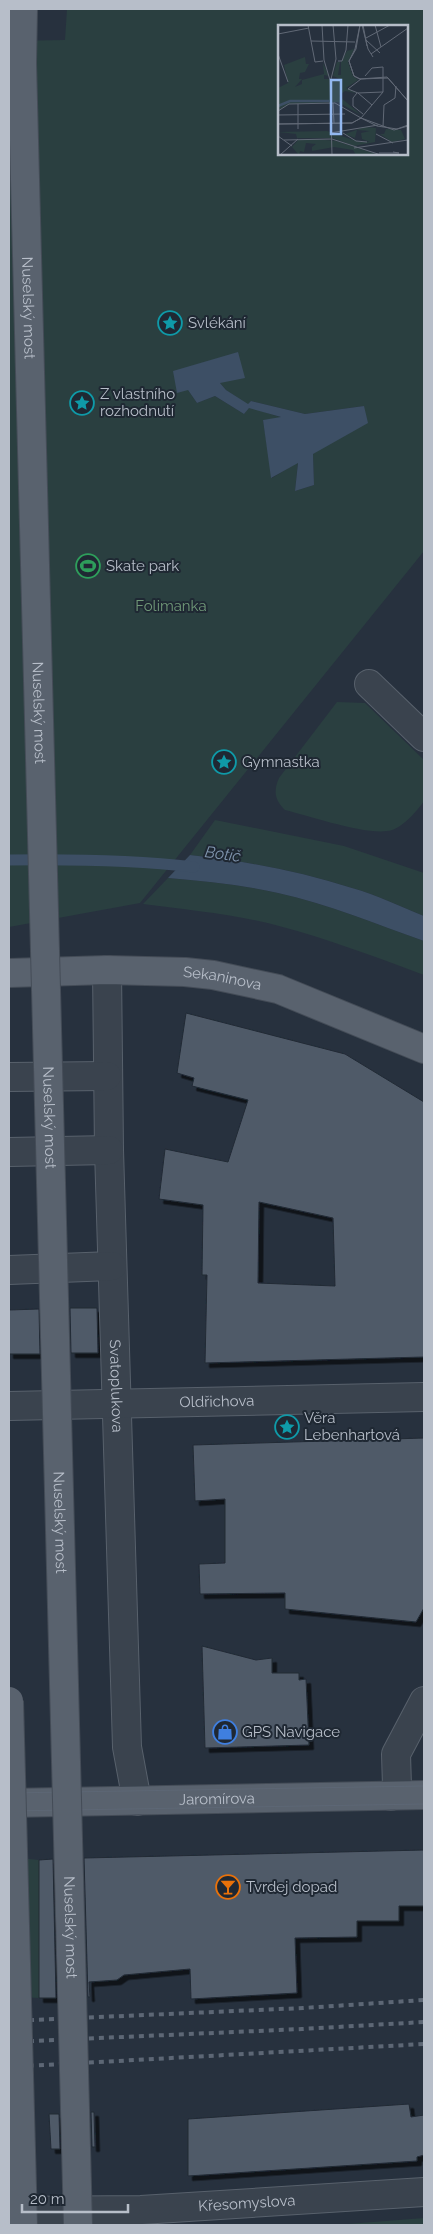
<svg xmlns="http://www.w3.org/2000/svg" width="433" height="2234" font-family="Raleway,sans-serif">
	<defs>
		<filter id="shadow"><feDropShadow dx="4.5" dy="4.5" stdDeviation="0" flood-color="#0009"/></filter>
	</defs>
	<rect width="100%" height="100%" fill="#27313e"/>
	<g fill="#2a3f40" fill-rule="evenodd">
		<path d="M67,9H424V551L140,903L9,927V41L65,40ZM279,26H407V154H279ZM238,352L220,383L226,390L248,405L251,401L305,414L364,406L313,454L314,485L295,491L298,462L272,478L263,420L283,418L249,407L244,414L215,396L197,403L188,390Z"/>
		<path d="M337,702L365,703L424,760V801C417,811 404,826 392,830C370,837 310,816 285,810C275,800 273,792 279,778Z"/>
		<path d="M215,820L344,846L424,873V916C401,907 377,895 352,888C299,871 245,861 190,855Z"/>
		<path d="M168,878C205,881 242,885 278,893C328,904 376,924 424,941V975C376,957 328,939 279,926C235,914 188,910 143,904Z"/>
		<path d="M19,1858L39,1860V1998L21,1997Z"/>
		<path d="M424,2218V2225H335Z"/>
	</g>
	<g fill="#3d4f65">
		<path d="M238,352L245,378L220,383L226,390L248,404L251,401L305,414L364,406L368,423L313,454L314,485L295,491L298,463L271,478L263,420L281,417L249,408L244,414L215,396L197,403L188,390L177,393L173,371Z"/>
		<path d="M190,855C245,861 299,871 352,888C377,895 401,907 424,916V941C376,924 328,904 278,893C242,885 205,881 168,878Z"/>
	</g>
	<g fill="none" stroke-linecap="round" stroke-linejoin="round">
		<path stroke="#3d4f65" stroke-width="11" d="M9,860C71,859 133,860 194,867"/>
	</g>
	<g fill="#505a68" stroke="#212a35" fill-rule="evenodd" filter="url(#shadow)">
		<path d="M186,1013L345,1054L424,1102V1357L205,1363L207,1275H202L203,1205L159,1199L165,1149L228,1162L248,1100L192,1086L194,1078L177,1073ZM259,1202L333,1218L335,1286L258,1283Z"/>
		<path d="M70,1308H97L98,1353H71Z"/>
		<path d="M39,1309L40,1354H9V1310Z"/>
		<path d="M424,1438V1608L416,1622L285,1609V1593L200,1594L199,1564L225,1563V1499L195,1501L193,1445Z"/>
		<path d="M202,1646L256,1660L272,1658V1673H299V1680L306,1679L309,1745L205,1748Z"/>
		<path d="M424,1850V1906H399V1921H357V1937L295,1938L297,1993L191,1999L190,1969L124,1975L117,1980L89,1982L90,1997H88L84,1858Z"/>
		<path d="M53,1859L56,1998H39V1860Z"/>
		<path d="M409,2104L411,2117L424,2115V2155L417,2157V2161L188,2176V2119Z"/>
		<path d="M91,2112H94L95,2147H92Z"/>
		<path d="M49,2114H59L60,2149H51Z"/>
	</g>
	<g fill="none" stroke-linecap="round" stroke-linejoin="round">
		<g stroke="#58616c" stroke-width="30">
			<g id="minor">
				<path d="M369,684L424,737"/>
				<path id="s1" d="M107,970L109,1150L127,1747L137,1801"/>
				<path d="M9,1077L107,1076"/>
				<path d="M9,1152L109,1150"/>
				<path d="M9,1270L112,1266"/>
				<path id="s2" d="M9,1406L424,1397"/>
				<path d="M391,1796L397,1786L396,1754L424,1701"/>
				<path id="s3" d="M9,2211L141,2210L424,2192"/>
			</g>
		</g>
		<g stroke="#444c57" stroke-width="30">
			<g id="major">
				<path id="s4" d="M9,973L107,970L185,972L213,975L278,989L424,1049"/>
				<path id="s5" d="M9,1803L424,1795"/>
			</g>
		</g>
		<use href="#minor" stroke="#3a434e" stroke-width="28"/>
		<use href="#major" stroke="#59626e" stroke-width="28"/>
		<g stroke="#5d6775" stroke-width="1">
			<path d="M9,1793L424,1786"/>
			<path d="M9,1811L424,1804"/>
		</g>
		<g stroke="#5d6775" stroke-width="4" stroke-dasharray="5 5" stroke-linecap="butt">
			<path d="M9,2021L303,2008L424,2000"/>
			<path d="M9,2042L302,2029L424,2022"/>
			<path d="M9,2067L424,2044"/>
		</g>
		<g stroke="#444c57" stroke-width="30" stroke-linecap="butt">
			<g id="major-bridge">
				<path id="s6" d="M23,9L22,63L78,2225"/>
				<path d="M9,1701L23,2225"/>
			</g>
		</g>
		<use href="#major-bridge" stroke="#59626e" stroke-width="28"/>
	</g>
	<defs>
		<g id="sight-ring" transform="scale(1.25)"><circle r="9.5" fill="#1f2833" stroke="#0f9aa8" stroke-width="1.5"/><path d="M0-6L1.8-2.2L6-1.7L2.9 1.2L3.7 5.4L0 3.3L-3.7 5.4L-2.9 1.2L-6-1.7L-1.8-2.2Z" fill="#0f9aa8"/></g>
		<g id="stadium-ring" transform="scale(1.25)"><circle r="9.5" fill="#1f2833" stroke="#2e9e5b" stroke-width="1.5"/><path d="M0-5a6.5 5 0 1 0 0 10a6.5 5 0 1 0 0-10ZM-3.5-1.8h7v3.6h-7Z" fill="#2e9e5b"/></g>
		<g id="shop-ring" transform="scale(1.25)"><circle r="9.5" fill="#1f2833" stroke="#3f7fe0" stroke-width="1.5"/><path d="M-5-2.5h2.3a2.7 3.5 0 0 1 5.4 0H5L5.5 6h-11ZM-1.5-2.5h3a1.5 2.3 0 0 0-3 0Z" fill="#3f7fe0"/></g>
		<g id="bar-ring" transform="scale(1.25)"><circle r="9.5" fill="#1f2833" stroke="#e8710a" stroke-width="1.5"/><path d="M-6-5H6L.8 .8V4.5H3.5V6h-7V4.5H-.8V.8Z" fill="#e8710a"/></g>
	</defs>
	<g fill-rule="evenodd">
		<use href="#sight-ring" x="170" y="323"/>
		<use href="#sight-ring" x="82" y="403"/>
		<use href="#stadium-ring" x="88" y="566"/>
		<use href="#sight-ring" x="224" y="762"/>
		<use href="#sight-ring" x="287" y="1427"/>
		<use href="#shop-ring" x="225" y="1732"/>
		<use href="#bar-ring" x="228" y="1887"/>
	</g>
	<g text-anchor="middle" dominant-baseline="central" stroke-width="4" stroke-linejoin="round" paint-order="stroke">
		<g font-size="15" fill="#b7bec9" stroke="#1f2833">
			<text stroke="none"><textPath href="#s6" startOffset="299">Nuselský most</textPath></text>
			<text stroke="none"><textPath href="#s6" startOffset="704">Nuselský most</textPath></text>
			<text stroke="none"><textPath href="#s4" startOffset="214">Sekaninova</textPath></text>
			<text stroke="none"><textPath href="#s6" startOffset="1109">Nuselský most</textPath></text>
			<text stroke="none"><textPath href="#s1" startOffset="416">Svatoplukova</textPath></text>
			<text stroke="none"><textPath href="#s2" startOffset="208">Oldřichova</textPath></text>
			<text stroke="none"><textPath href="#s6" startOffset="1514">Nuselský most</textPath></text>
			<text stroke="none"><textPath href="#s5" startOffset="208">Jaromírova</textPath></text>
			<text stroke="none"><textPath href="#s6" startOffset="1919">Nuselský most</textPath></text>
			<text stroke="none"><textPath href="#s3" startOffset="238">Křesomyslova</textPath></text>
		</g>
		<g font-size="15" fill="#b7bec9" stroke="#1f2833" text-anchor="start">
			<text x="188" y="323">Svlékání</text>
			<text x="100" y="394">Z vlastního<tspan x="100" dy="17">rozhodnutí</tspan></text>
			<text x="106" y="566">Skate park</text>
			<text x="242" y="762">Gymnastka</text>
			<text x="304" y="1418">Věra<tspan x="304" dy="17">Lebenhartová</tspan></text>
			<text x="242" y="1732">GPS Navigace</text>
			<text x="246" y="1887">Tvrdej dopad</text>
		</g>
		<g font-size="15" fill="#709878" stroke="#1f2833">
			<text x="171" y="606">Folimanka</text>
		</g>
		<g font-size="16" font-style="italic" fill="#8095ae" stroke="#1f2833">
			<text transform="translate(223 854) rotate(8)">Botič</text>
		</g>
	</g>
	<g transform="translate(278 25)">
		<rect width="130" height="130" fill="#27313e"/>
		<path d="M76,24L70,37L75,51L80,55L68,63L78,68L67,66L61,71L83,90L60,77L11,79L0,85V63L10,58L6,40L27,32L28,39H31L27,47L22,48L21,54H24L17,62L24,59V55L46,49L45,38L51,51L46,50V54H62L55,51L59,37H62L60,50H63V37L69,26ZM87,102L98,103L97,117L76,121L55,113H19L18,109L0,107L49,106L81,117H92L84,114L83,108L92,106L79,105L77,113L67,109ZM108,104L123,105L127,114L114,117L102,109H106ZM37,114L58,116L101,130H78L75,125L56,122L34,126V122L38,119L28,118L26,127L22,126L21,130L14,122L20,115Z" fill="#2a3f40"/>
		<path fill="none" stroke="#3d4f65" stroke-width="2.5" d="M0,81L12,76H51"/>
		<path fill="none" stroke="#616976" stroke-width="1" d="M30,0L37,37L45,36M44,0L46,35L52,55L54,130M82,0L78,24L71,36L76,51L82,54L109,52L130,76M82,0L77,24L71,36L76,51L82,54L110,53L130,76M84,0L90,24L95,32M85,0L89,21M97,0L103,22M0,9L31,3M88,13L112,0M88,15L102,28M33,16L77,17M0,29L10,57M93,29L130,3M60,36H64L68,25L70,0M53,54L58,34L55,0M83,54L70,64L80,68L105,67M79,68L75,73V81L85,89M80,68L94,80M55,78L56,98M20,79V104M0,86L11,79L57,78L83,93M0,90L67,89M83,93L105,67V42L94,43L87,51M0,99L74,98L83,93L116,105L130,101M0,99L74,98L83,93L99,101L119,104L130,100M105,102L106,80L117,73L118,61M52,108L100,100M65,108L78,116L89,117M98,109L115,118M0,111L14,121M6,115L54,114L103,130M76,123L130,115M101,128H121L115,127M2,130L20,114"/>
		<path fill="#93b9f1" fill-opacity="0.15" stroke="#93b9f1" stroke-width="2.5" d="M53,55H63V109H53Z"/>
		<rect width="130" height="130" fill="none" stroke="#b7bec9" stroke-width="2.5"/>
	</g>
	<rect width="433" height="2234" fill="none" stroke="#b7bec9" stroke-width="20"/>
	<path d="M22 2204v8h106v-8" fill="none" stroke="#b7bec9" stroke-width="2.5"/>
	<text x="30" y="2204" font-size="15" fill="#b7bec9" stroke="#1f2833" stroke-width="4" paint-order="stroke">20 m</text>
</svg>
